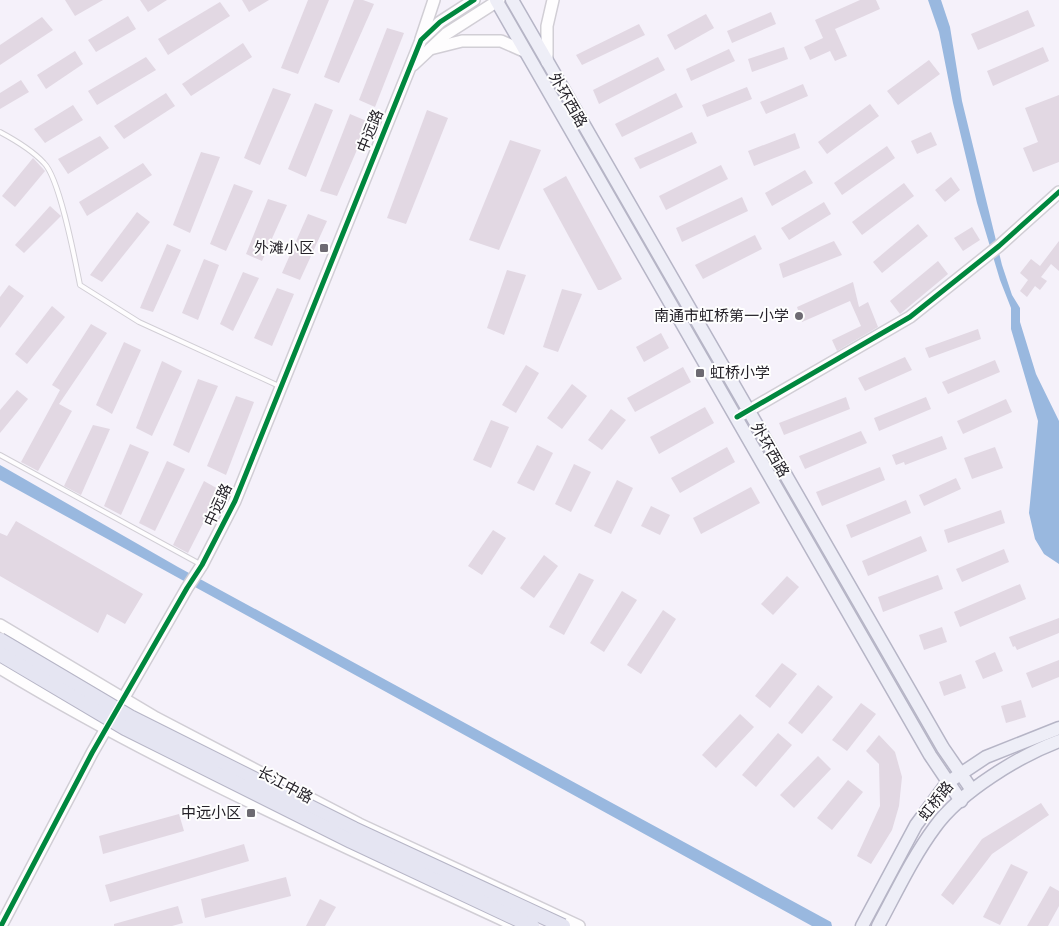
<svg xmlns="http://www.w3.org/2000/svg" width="1059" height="926" font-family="Raleway,'Noto Sans SC',sans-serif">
	<rect width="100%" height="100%" fill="#f5f1fa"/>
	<g fill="#99b8df">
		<path d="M928,0H941L950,27L962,101L1002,265L1012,295L1020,308V322L1036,374L1059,421V564L1044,554L1035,539L1029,513L1038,421L1011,329V308L1000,280L977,203L953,103L939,32Z"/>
		<path d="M0,465L178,567L831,922L832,926H812L0,480Z"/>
	</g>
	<g fill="#e2d8e3">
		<path d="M65,0H103L75,16Z"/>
		<path d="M140,0H167L148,12Z"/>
		<path d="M242,0H269L249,12Z"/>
		<path d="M308,0H329L298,74L281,68Z"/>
		<path d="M354,0H363L374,4L339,83L324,77Z"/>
		<path d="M860,0H876L880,9L835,29L847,56L835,61L830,51L810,60L804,47L823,38L815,20Z"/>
		<path d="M220,2L230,16L168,55L158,39Z"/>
		<path d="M1028,10L1035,26L978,50L971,34Z"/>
		<path d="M771,12L776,24L732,43L727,31Z"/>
		<path d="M706,14L714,28L675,50L667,35Z"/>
		<path d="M128,16L136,29L96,52L88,40Z"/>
		<path d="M42,17L53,30L0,65V45Z"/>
		<path d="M639,24L645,35L582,65L576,55Z"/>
		<path d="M387,28L404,33L375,107L359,100Z"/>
		<path d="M243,43L252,57L191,96L182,84Z"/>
		<path d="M784,47L788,59L752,72L748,59Z"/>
		<path d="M1043,47L1049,61L993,86L987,71Z"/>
		<path d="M729,49L735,61L691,81L686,69Z"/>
		<path d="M75,51L83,64L46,89L37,75Z"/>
		<path d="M146,57L156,70L97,105L88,91Z"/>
		<path d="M658,57L665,70L599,104L593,90Z"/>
		<path d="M929,60L940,74L898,105L887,91Z"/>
		<path d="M21,80L29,92L0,109V93Z"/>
		<path d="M803,84L808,96L766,114L760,102Z"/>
		<path d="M747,87L752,99L707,117L702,105Z"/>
		<path d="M273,88L291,94L260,165L244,158Z"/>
		<path d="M166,93L175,106L124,139L114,126Z"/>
		<path d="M676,93L683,107L622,137L615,124Z"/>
		<path d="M1059,95V162L1033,172L1023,148L1038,142L1025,108Z"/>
		<path d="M315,103L333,110L306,177L288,169Z"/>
		<path d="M870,104L879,116L827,154L818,142Z"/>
		<path d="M73,105L83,120L45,143L34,129Z"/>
		<path d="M427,110L448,118L406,224L387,218Z"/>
		<path d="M350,114L369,122L337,196L320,191Z"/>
		<path d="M692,132L697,143L640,169L634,158Z"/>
		<path d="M931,132L937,145L917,154L911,141Z"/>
		<path d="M795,133L800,148L754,166L748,151Z"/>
		<path d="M100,136L109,148L68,174L58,159Z"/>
		<path d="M510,140L541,150L499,250L469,240Z"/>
		<path d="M887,146L895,158L842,195L834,183Z"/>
		<path d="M201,152L220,157L190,233L173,225Z"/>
		<path d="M33,158L45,171L15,207L2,196Z"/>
		<path d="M143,163L152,175L87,216L79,202Z"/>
		<path d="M721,165L728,179L666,210L659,196Z"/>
		<path d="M805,170L813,183L772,206L765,193Z"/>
		<path d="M566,176L622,279L601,290H598L543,189Z"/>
		<path d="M951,177L960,190L945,202L935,190Z"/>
		<path d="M904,183L914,196L862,235L852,222Z"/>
		<path d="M234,184L253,191L226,251L210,244Z"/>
		<path d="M742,197L748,211L682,242L676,228Z"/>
		<path d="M268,199L287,205L262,261L246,254Z"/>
		<path d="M824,202L831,214L789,240L781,228Z"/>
		<path d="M50,206L61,216L24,253L15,245Z"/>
		<path d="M137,212L150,222L102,282L90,275Z"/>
		<path d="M308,214L327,221L300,280L282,273Z"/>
		<path d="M918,224L928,236L882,273L873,262Z"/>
		<path d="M972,227L980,240L963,251L954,238Z"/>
		<path d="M755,235L762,249L703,279L695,265Z"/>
		<path d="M834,241L842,255L783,278L779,264Z"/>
		<path d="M1059,241V271L1051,264L1041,277L1047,281L1040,290L1035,286L1027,297L1020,291L1028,280L1020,273L1031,259L1040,266Z"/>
		<path d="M167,244L181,250L153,312L140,308Z"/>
		<path d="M204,259L219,265L198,320L182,313Z"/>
		<path d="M938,261L948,274L900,314L890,301Z"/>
		<path d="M507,270L526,275L504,335L487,328Z"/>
		<path d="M243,272L259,278L233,331L220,324Z"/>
		<path d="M853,282L859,307L868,302L878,327L837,351L832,340L861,326L850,301L802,322L797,307Z"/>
		<path d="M9,285L24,296L0,328V297Z"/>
		<path d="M277,288L294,294L272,346L254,338Z"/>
		<path d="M562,289L582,294L558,352L543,347Z"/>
		<path d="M52,306L65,317L27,364L15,354Z"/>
		<path d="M91,324L107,333L59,404L72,411L38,471L21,462L60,390L52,385Z"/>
		<path d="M978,329L981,339L929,358L925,348Z"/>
		<path d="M661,333L669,348L644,362L636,347Z"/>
		<path d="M124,342L141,350L112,414L96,405Z"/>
		<path d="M905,357L912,370L865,391L858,378Z"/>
		<path d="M995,360L1000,372L948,394L942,382Z"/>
		<path d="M162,361L182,371L152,436L136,428Z"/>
		<path d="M526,365L539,373L516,413L502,405Z"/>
		<path d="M683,367L691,382L635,412L627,398Z"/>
		<path d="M198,379L218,386L189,453L173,445Z"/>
		<path d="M572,384L587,396L562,429L547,418Z"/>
		<path d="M17,390L28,399L0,433V410Z"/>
		<path d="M236,396L254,402L226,475L207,466Z"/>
		<path d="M846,397L850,409L784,435L779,423Z"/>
		<path d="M926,397L931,409L879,431L874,418Z"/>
		<path d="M1006,399L1012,412L963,434L957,421Z"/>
		<path d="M705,407L714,423L659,454L650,437Z"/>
		<path d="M611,409L626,420L602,450L588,440Z"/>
		<path d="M491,420L509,427L491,468L473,460Z"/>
		<path d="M93,425L110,429L81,495L64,486Z"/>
		<path d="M861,431L867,443L805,469L799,456Z"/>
		<path d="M942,436L947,449L905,465L904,462L896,465L892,455Z"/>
		<path d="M130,444L149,452L121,515L104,506Z"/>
		<path d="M537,445L553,453L534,491L517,483Z"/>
		<path d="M727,447L735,462L680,493L671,478Z"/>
		<path d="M995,447L1003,468L972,479L964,458Z"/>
		<path d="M167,461L185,469L155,531L139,523Z"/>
		<path d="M574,464L591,472L571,512L555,504Z"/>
		<path d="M880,467L885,480L822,506L816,492Z"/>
		<path d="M956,478L961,489L924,506L919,495Z"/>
		<path d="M617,480L633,488L611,534L594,526Z"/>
		<path d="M204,481L220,490L188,553L173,545Z"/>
		<path d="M751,487L760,503L701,534L693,518Z"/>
		<path d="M906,500L911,513L851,538L846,525Z"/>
		<path d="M651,506L670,515L660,535L641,526Z"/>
		<path d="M1001,510L1005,523L948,543L944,530Z"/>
		<path d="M16,521L143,594L125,624L107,614L98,633L0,576V533L7,536Z"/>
		<path d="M493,530L506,538L482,575L468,566Z"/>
		<path d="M921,536L927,551L868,576L862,561Z"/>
		<path d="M1004,549L1009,562L962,582L956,569Z"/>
		<path d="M544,555L558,566L534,598L520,588Z"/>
		<path d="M579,573L594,580L564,635L549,627Z"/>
		<path d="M938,575L943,589L883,612L878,597Z"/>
		<path d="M787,576L799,587L773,615L761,604Z"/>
		<path d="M1020,584L1026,599L960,627L954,612Z"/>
		<path d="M622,591L637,600L604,652L590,643Z"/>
		<path d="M663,610L676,619L641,674L627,665Z"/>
		<path d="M1059,618V633L1017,650L1015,646L1013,647L1009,637Z"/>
		<path d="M942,627L947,642L924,650L919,635Z"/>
		<path d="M995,652L1003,671L983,679L975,661Z"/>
		<path d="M1059,660V677L1032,688L1026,673Z"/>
		<path d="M782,663L797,674L770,708L755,696Z"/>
		<path d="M961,674L966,688L944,696L939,682Z"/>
		<path d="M818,685L833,697L802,734L788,723Z"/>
		<path d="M1021,700L1026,717L1006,723L1001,706Z"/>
		<path d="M861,703L876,714L847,751L832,740Z"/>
		<path d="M740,714L754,727L716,768L702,755Z"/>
		<path d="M778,733L792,745L756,787L742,775Z"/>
		<path d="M879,735L895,752L902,777L899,806L892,830L871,864L857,856L880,806L879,764L866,751Z"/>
		<path d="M818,756L831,769L794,808L780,795Z"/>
		<path d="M848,780L863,792L832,830L817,818Z"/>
		<path d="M1041,803L1049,815L992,854L953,905L941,895L982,839Z"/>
		<path d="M179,814L184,831L103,854L99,836Z"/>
		<path d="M244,844L249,861L110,902L105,885Z"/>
		<path d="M1011,864L1028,872L1000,925L983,917Z"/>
		<path d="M286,877L291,896L205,918L201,899Z"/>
		<path d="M1050,886L1059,891V906L1048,926H1027Z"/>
		<path d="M320,899L336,907L325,926H306Z"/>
		<path d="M178,906L183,923L172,926H114V924Z"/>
	</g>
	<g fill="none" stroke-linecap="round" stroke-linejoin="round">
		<g stroke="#d1ced5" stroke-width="6">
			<g id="lane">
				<path d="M0,132C15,140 32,150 44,163C60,179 75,260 80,285L139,322L279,386"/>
				<path d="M0,455L200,564"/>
			</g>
		</g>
		<g stroke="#d1ced5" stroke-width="14">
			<g id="secondary">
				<path d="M421,39L434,0"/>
				<path d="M430,49L462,41H501L526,52"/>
				<path d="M547,62V26L553,0"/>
				<path d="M413,65L446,34L499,0"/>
				<path d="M741,415L910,317L999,246L1059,192"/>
				<path d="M0,625L156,718L359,824L579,926"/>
				<path d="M0,668C165,768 342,845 516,926"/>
				<path d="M1,926L92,753L187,588L202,565L235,501L421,40L440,22L474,0"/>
			</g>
		</g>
		<g stroke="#b6b5c6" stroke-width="15">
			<g id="primary">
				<path d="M496,0L930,755L961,801"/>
				<path d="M512,0L943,748L972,790"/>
				<path d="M862,926L916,825L947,783L986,757L1059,728"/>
				<path d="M878,926C896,893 912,858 935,827C960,792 1019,756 1059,741"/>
			</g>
		</g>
		<use href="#lane" stroke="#fefdfe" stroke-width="4"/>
		<use href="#secondary" stroke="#fefdfe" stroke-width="11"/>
		<use href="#primary" stroke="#eeeef7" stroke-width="12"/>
		<g stroke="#b6b5c6" stroke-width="16" stroke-linecap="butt">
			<g id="highway-bridge">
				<path d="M0,640L130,717L354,829L563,926"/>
				<path d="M0,654L125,728L351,841L532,926"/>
			</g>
		</g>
		<use href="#highway-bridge" stroke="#e5e5f2" stroke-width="14"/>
		<g stroke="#fefefe" stroke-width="8">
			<g id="cycleway">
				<path d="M737,417L910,317L999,246L1059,192"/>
				<path d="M1,926L92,753L187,588L202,565L235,501L421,40L440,22L474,0"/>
			</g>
		</g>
		<use href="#cycleway" stroke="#00873e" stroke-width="5"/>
	</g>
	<g fill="#6d6a72" stroke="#fefefe" stroke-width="2">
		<rect x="319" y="243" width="10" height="10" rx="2.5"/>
		<circle cx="799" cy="316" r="5"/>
		<rect x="695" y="368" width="10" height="10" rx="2.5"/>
		<rect x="246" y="808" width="10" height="10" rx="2.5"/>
	</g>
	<g text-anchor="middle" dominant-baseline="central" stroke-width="4" stroke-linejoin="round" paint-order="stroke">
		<g font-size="15" fill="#242128" stroke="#fefefe">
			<text transform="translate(568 100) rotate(60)">外环西路</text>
			<text transform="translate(370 131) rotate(-68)">中远路</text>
			<text transform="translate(770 450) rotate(60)">外环西路</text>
			<text transform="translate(218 505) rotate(-65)">中远路</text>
			<text transform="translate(285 785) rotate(28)">长江中路</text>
			<text transform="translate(936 801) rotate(-51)">虹桥路</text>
		</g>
		<g font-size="15" fill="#242128" stroke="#fefefe" text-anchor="end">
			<text x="314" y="248">外滩小区</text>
			<text x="789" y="316">南通市虹桥第一小学</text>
			<text x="710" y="373" text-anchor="start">虹桥小学</text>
			<text x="241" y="813">中远小区</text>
		</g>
	</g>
</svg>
